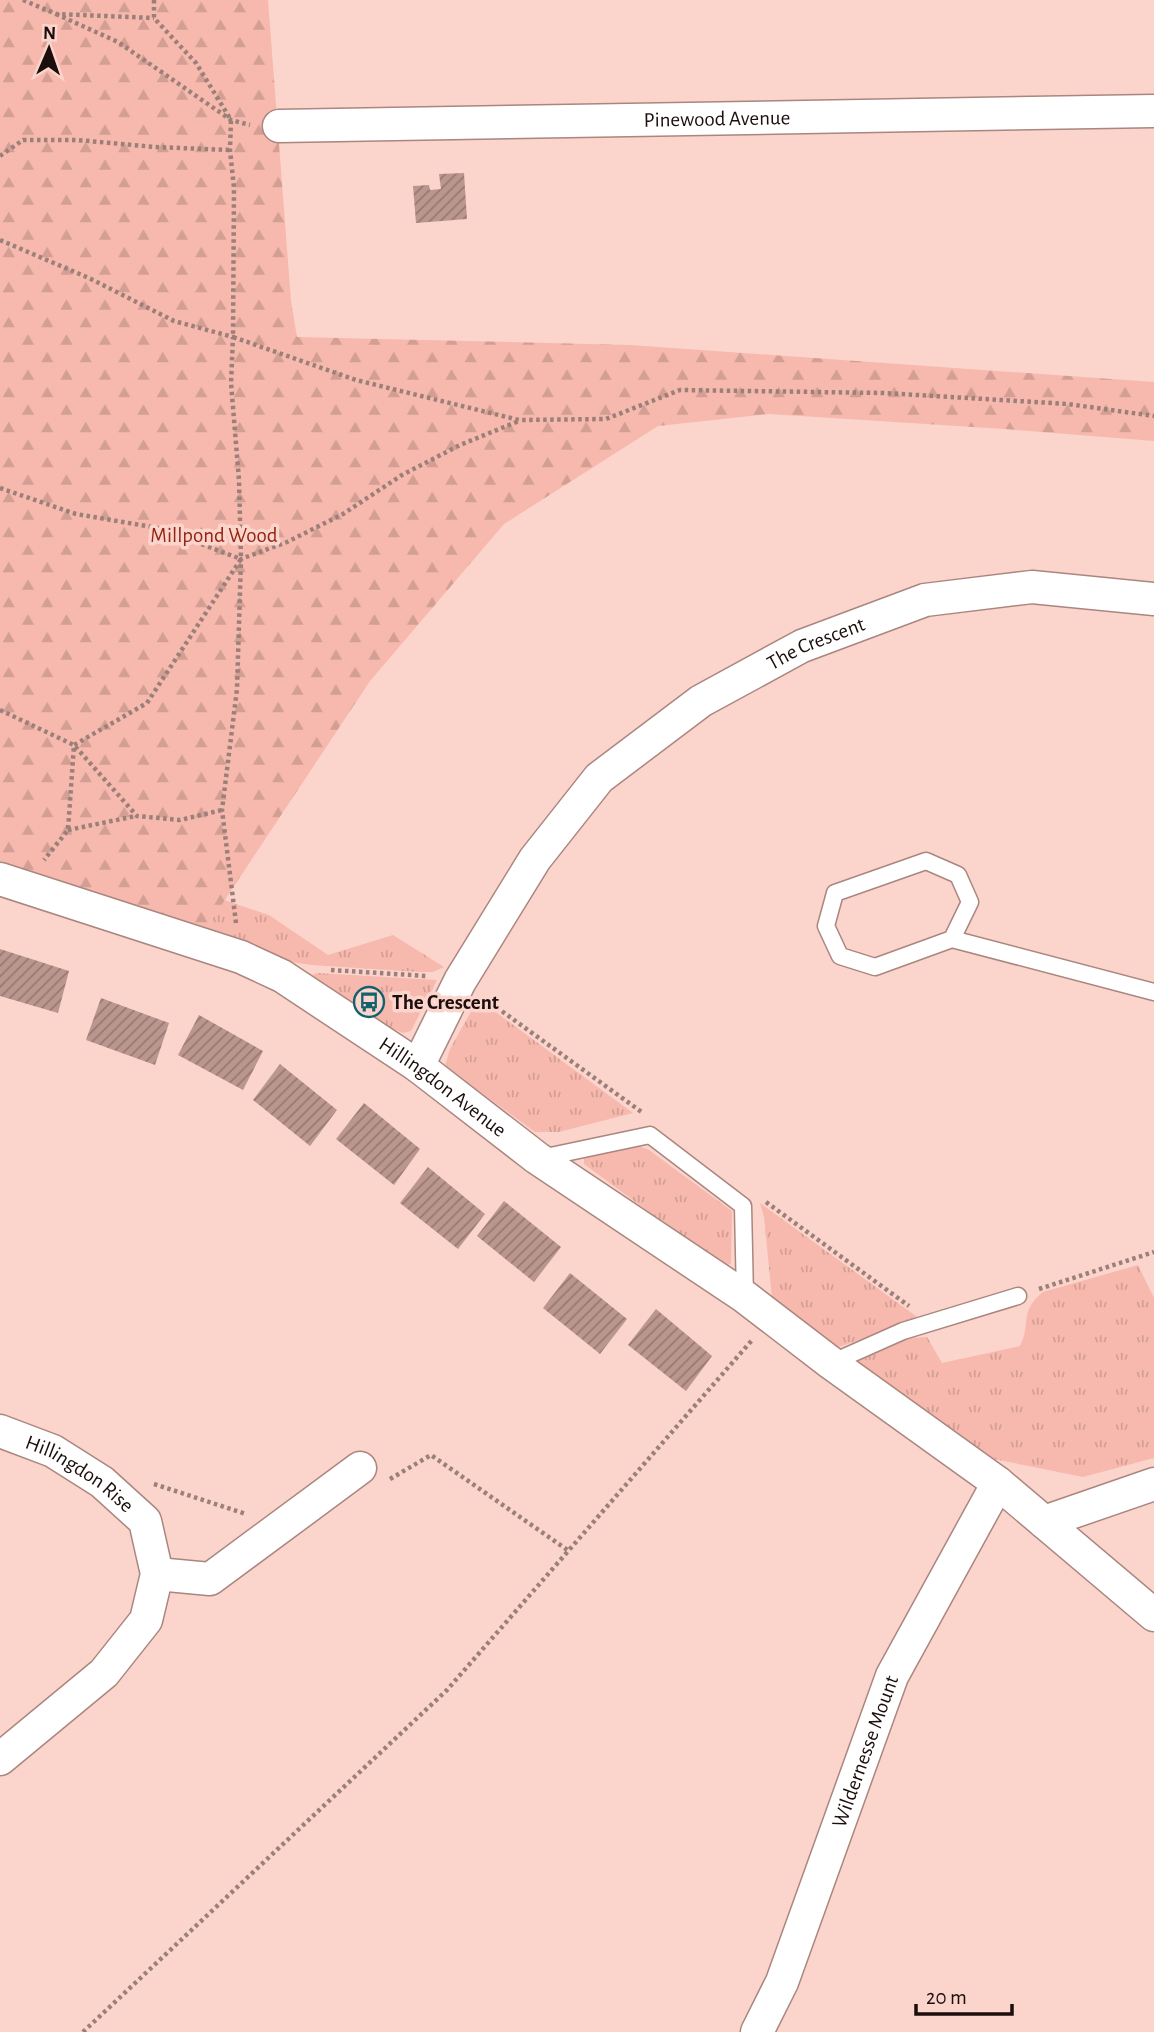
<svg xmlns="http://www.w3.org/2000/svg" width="1154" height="2032" font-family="'Alegreya Sans',sans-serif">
	<defs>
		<pattern id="grass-tufts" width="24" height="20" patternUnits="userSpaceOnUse" patternTransform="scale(1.75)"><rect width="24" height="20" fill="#f7b9ad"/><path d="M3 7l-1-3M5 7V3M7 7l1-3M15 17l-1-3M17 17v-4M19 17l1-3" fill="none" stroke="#d39e94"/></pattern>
		<pattern id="forest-firs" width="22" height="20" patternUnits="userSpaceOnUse" patternTransform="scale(1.75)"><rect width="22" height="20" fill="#f7b9ad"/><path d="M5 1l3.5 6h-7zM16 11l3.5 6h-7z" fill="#d39e94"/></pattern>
		<pattern id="building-hatch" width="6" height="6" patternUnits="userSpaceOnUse" patternTransform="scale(1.75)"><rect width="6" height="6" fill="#ba968e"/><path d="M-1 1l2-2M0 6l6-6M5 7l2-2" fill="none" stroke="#967972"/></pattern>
	</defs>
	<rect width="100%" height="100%" fill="#fbd4cc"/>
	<g fill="url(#grass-tufts)">
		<path d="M224,900L269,915L328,955L393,935L444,967L433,972H419L311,965L285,961L257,946L205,930Z"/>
		<path d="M317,973L437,980L411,1031L403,1033L391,1028L312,975Z"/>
		<path d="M478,999L633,1113L559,1132H535L445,1066L450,1049Z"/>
		<path d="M629,1146H639L649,1150L732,1211L731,1263L727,1266L721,1265L584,1164V1157L594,1153Z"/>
		<path d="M760,1203L920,1319L836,1348L772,1298L764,1217Z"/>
		<path d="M1138,1265L1154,1298V1458L1083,1477L989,1458L857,1362L909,1338L927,1337L942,1363L1020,1346C1032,1322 1018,1313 1043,1292Z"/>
	</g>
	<path fill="url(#forest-firs)" d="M0,0H268L291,301L297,337L630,345L1154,382V441L1004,429L769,414L658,426L504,524L370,681L205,930L0,868Z"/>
	<g fill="url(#building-hatch)">
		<path d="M464,173L467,219L416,223L413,186L429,185L430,190L441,189L439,174Z"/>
		<path d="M0,949L69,971L58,1013L0,996Z"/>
		<path d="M101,998L169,1023L155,1065L86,1040Z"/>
		<path d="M199,1015L263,1051L243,1090L178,1055Z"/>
		<path d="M280,1064L337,1110L310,1146L253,1100Z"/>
		<path d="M364,1103L420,1149L394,1185L336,1139Z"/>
		<path d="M428,1167L485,1214L458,1249L400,1203Z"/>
		<path d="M504,1201L561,1247L534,1282L477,1236Z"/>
		<path d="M570,1273L627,1319L600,1354L543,1308Z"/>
		<path d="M656,1309L712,1356L686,1391L628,1345Z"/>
	</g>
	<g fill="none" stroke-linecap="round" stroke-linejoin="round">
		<g stroke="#aa867f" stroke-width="19">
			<g id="lane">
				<path d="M952,939L970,902L958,875L926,861L835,893L826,926L840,956L875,967L952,939L1154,992"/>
				<path d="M541,1158L650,1135L743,1206L745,1297"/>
				<path d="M831,1363L903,1331L1018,1296"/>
			</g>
		</g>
		<g stroke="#aa867f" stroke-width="35">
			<g id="street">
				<path id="s1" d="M279,126L1154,111"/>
				<path id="s2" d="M0,879L241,957L282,976L418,1066L537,1158L745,1297L831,1363L998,1483L1154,1615"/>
				<path id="s3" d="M418,1066L460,981L535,859L599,778L701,701L802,646L925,600L1032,587L1154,599"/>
				<path id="s4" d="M0,1431L53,1451L102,1482L145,1521L157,1574L146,1620L104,1673L0,1759"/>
				<path d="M1044,1522L1154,1484"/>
				<path d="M157,1574L210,1579L360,1468"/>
				<path id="s5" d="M757,2032L782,1982L892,1676L998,1483"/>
			</g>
		</g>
		<g stroke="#9b807a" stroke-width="4.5" stroke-dasharray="3.5 3.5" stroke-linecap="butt">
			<path d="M23,0L56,14L154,18"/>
			<path d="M154,0V18L196,63L231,120L230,150L234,188L233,337L356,380L519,420L606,419L680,390L884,393L1068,404L1154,416"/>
			<path d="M56,14L118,42L231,120L250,125"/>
			<path d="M0,156L23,140H77L155,147L230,150"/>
			<path d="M0,240L89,278L174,321L233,337L231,383L239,480L241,559L147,703L74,745L68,830L44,860"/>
			<path d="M0,488L76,514L158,528L241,559"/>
			<path d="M0,710L74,745L137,816L180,820L222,810"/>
			<path d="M68,830L136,816"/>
			<path d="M236,923L222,810L237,689L241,559L287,542L343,514L402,475L460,445L519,421"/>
			<path d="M331,970L427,976"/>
			<path d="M485,999L643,1113"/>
			<path d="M766,1202L909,1306"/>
			<path d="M1039,1289L1154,1252"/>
			<path d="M390,1479L431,1455L569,1551"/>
			<path d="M154,1484L246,1514"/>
			<path d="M83,2032L447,1690L753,1339"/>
		</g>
		<use href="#lane" stroke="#fff" stroke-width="16"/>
		<use href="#street" stroke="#fff" stroke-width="32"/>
	</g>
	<defs>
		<g id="bus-ring" transform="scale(1.575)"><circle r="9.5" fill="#fbd4cc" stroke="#13616c" stroke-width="1.5"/><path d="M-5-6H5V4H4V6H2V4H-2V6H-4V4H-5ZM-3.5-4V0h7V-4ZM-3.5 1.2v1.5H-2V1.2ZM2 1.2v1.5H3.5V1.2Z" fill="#13616c"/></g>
	</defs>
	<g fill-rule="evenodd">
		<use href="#bus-ring" x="369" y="1002"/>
	</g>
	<g text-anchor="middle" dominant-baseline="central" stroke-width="7" stroke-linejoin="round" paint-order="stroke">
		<g font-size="21" fill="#1b0e0c" stroke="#fbd4cc">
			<text stroke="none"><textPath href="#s1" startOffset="438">Pinewood Avenue</textPath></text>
			<text stroke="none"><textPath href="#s3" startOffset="598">The Crescent</textPath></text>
			<text stroke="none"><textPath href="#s2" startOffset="494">Hillingdon Avenue</textPath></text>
			<text stroke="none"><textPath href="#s4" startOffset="91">Hillingdon Rise</textPath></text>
			<text stroke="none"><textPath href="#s5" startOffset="301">Wildernesse Mount</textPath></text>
		</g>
		<g font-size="21" fill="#952413" stroke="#fbd4cc">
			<text x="214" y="535">Millpond Wood</text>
		</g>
		<g font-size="21" font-weight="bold" fill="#1b0e0c" stroke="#fbd4cc" text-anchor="start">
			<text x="392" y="1002">The Crescent</text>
		</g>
	</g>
	<g transform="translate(49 49) rotate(2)" stroke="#fbd4cc" stroke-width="5" paint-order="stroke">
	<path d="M0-5L12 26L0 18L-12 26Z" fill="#1b0e0c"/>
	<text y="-10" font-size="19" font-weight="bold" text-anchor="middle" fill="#1b0e0c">N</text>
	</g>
	<path d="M916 2004v10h96v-10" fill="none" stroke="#1b0e0c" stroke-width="3.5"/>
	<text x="926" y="2004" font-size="21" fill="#1b0e0c" stroke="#fbd4cc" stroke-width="5" paint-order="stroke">20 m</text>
</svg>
